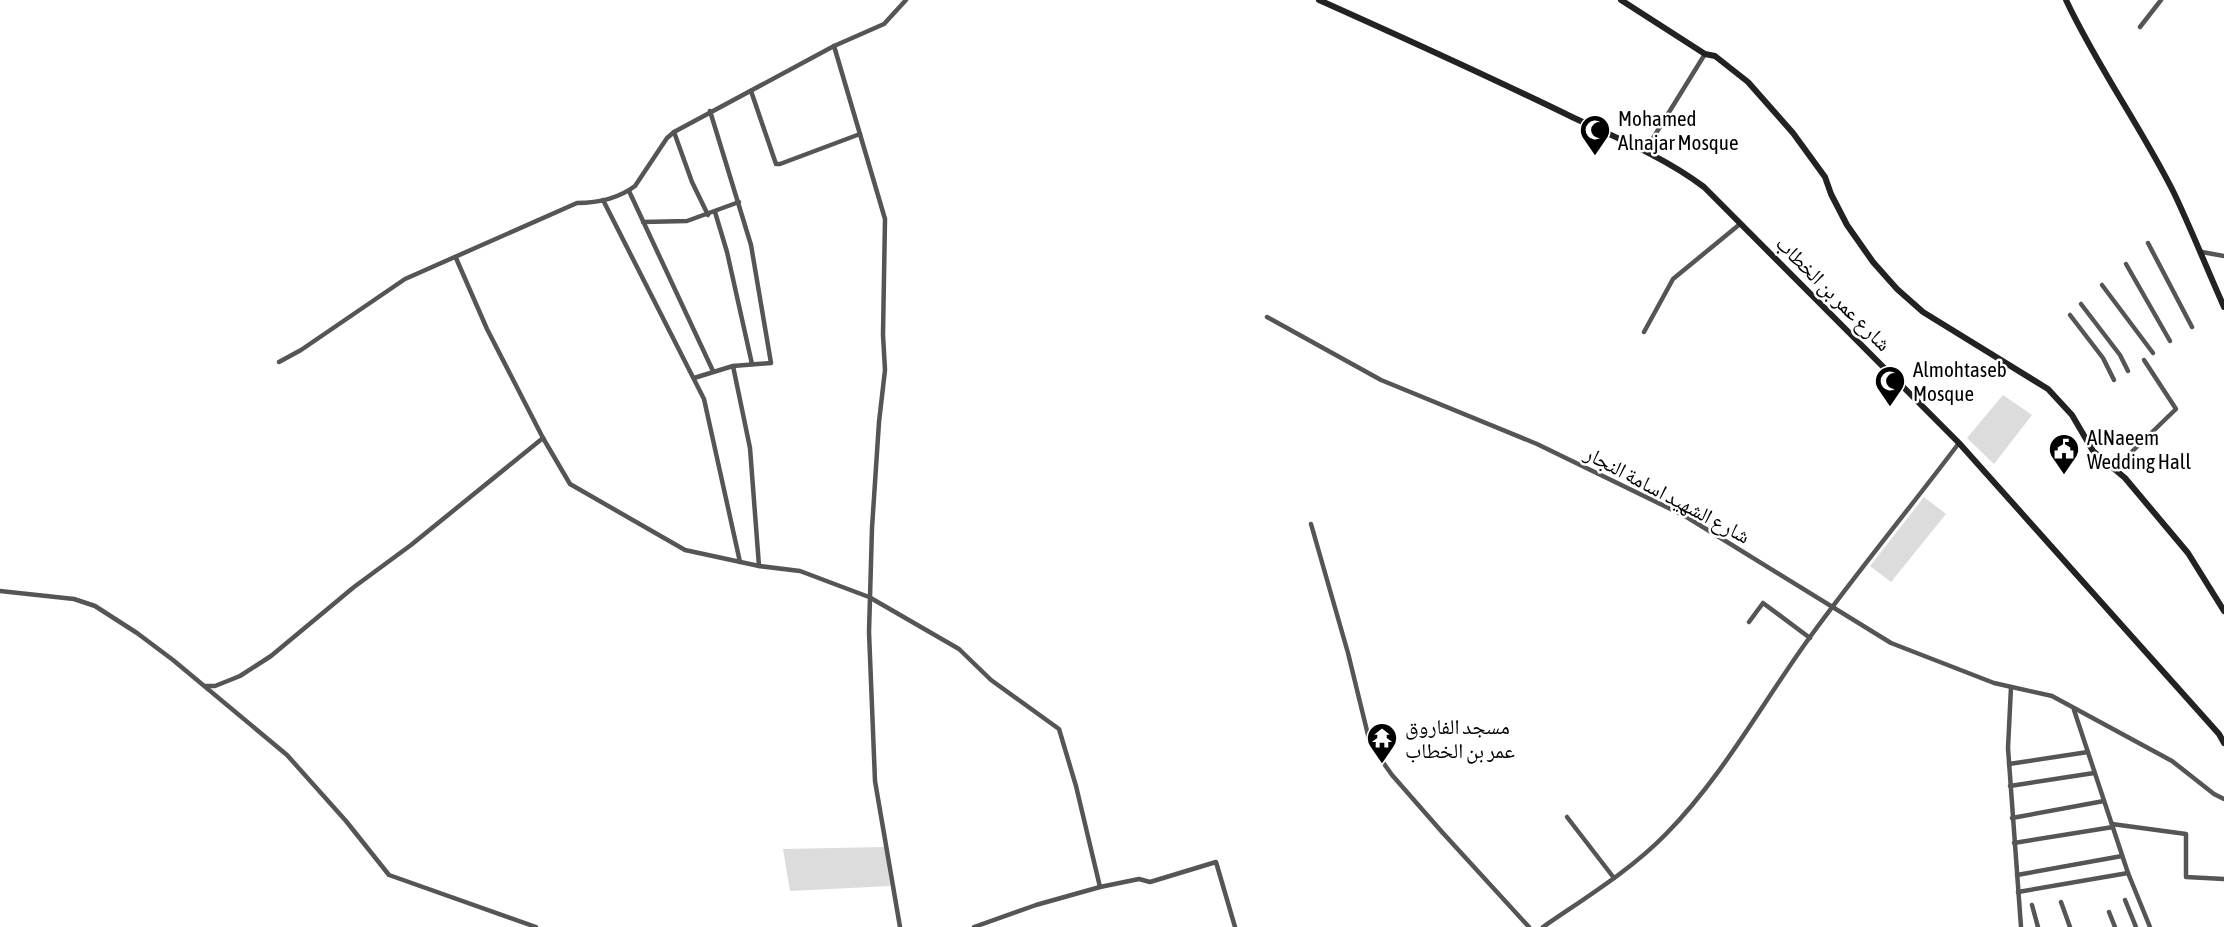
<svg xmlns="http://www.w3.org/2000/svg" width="2224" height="927" font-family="'Asap Condensed','Noto Naskh Arabic',sans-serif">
	<rect width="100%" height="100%" fill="#fff"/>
	<g fill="#dcdcdc">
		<path d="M2003,395L2032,415L1994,464L1967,438Z"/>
		<path d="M1924,497L1946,514L1891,582L1870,566Z"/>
		<path d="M885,847L890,886L790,891L783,849Z"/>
	</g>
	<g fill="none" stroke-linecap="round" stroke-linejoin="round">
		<g stroke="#555" stroke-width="4.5">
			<path d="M2140,27L2161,0"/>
			<path d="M834,46L885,219L883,335L885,370L879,422L872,528L869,632L875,781L900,927"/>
			<path d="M751,91L776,164H780L860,134"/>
			<path d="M674,132L692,182L708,215"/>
			<path d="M1645,151L1705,54"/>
			<path d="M629,191L713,371"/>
			<path d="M603,200L704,399L740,562"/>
			<path d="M715,212L727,252L752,364"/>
			<path d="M643,222L687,221L739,202"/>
			<path d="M2148,243L2192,327"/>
			<path d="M2202,252L2224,256"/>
			<path d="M456,258L487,329L543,438L570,484L685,550L759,566L800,571L869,597L959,649L991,680L1059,729L1076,786L1100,887"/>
			<path d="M2126,264L2170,341"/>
			<path d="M2102,285L2153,353"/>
			<path d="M2081,304L2120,355L2128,371"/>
			<path d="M2070,315L2103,358L2114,380"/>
			<path d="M1267,317L1381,380L1537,444L1685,516L1891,643L1994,683L2052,696L2172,761L2214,794L2224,799"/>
			<path d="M1644,332L1673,279L1740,224"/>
			<path d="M279,362L301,350L405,279L577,203C597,203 619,198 635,186L667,138L674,132L834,46L884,24L906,0"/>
			<path d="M733,366L750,448L759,566"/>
			<path d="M694,378L733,366L771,363L751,245L710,111"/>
			<path d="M2114,469L2176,409L2144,360"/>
			<path d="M1311,524L1348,653L1368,735L1375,751L1392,775L1442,832L1529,927"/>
			<path d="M0,591L74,599L95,606L137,633L173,660L287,755L346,821L389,875L536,927"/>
			<path d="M1749,622L1763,603L1810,638"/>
			<path d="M205,686H215L240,676L271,656L354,587L411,545L543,438"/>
			<path d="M2011,687L2008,748L2021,927"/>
			<path d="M2009,764L2088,752"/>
			<path d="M2010,786L2094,773"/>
			<path d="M1567,817L1614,878"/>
			<path d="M2012,818L2104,801"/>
			<path d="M2112,824L2186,834V877L2224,879"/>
			<path d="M2014,843L2113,827"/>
			<path d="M2128,873L2150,927"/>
			<path d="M2017,875L2122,856"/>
			<path d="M2018,892L2128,873L2074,710"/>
			<path d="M2125,900L2136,927"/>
			<path d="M2061,902L2070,927"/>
			<path d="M2032,905L2038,927"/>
			<path d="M2109,912L2115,927"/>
			<path d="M974,927L1036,905L1100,887L1139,879L1150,882L1216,862L1235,927"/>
			<path d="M1543,927C1585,898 1631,870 1666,834C1724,775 1762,703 1810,637C1858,571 1910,508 1959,443"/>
		</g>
		<g stroke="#222" stroke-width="6">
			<path d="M1319,0C1404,38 1488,76 1572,117C1617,138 1664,157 1704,187L1959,443L2219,734L2224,743"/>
			<path d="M1621,0L1705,54L1715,56L1748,82L1793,133L1825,177L1831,194L1847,225L1873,262L1897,289L1923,312L2048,389L2072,415L2093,451L2125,478L2188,553L2224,611"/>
			<path d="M2066,0C2098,68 2141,127 2174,193C2192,231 2207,269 2224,307"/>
		</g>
	</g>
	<defs>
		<g id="mosque-pin" transform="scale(1.575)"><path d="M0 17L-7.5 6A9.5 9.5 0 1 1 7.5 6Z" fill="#000" stroke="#fff"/><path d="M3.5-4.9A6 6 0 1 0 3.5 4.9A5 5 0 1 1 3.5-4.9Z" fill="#fff"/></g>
		<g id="civic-pin" transform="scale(1.575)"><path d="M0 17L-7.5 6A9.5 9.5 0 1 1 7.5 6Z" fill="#000" stroke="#fff"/><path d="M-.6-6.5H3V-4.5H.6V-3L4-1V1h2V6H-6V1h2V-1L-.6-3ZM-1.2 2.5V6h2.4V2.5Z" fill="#fff"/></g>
		<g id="temple-pin" transform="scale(1.575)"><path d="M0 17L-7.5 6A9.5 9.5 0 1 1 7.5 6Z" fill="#000" stroke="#fff"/><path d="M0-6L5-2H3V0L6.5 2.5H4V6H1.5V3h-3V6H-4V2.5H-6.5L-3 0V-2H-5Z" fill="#fff"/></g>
	</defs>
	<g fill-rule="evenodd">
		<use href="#mosque-pin" x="1595" y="130"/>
		<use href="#mosque-pin" x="1890" y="381"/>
		<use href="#civic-pin" x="2064" y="449"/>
		<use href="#temple-pin" x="1382" y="738"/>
	</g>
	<g text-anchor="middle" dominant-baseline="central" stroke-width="5" stroke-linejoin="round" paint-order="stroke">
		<g font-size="21" fill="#000" stroke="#fff" text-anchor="start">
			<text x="1618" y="118">Mohamed<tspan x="1618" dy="24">Alnajar Mosque</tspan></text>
			<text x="1913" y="369">Almohtaseb<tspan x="1913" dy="24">Mosque</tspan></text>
			<text x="2087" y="437">AlNaeem<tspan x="2087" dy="24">Wedding Hall</tspan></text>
			<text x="1405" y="726">مسجد الفاروق<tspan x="1405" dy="24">عمر بن الخطاب</tspan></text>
		</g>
		<g font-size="21" fill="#000" stroke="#fff">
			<text transform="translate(1834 293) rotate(45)">شارع عمر بن الخطاب</text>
			<text transform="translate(1668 494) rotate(28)">شارع الشهيد اسامة النجار</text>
		</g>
	</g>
</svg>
